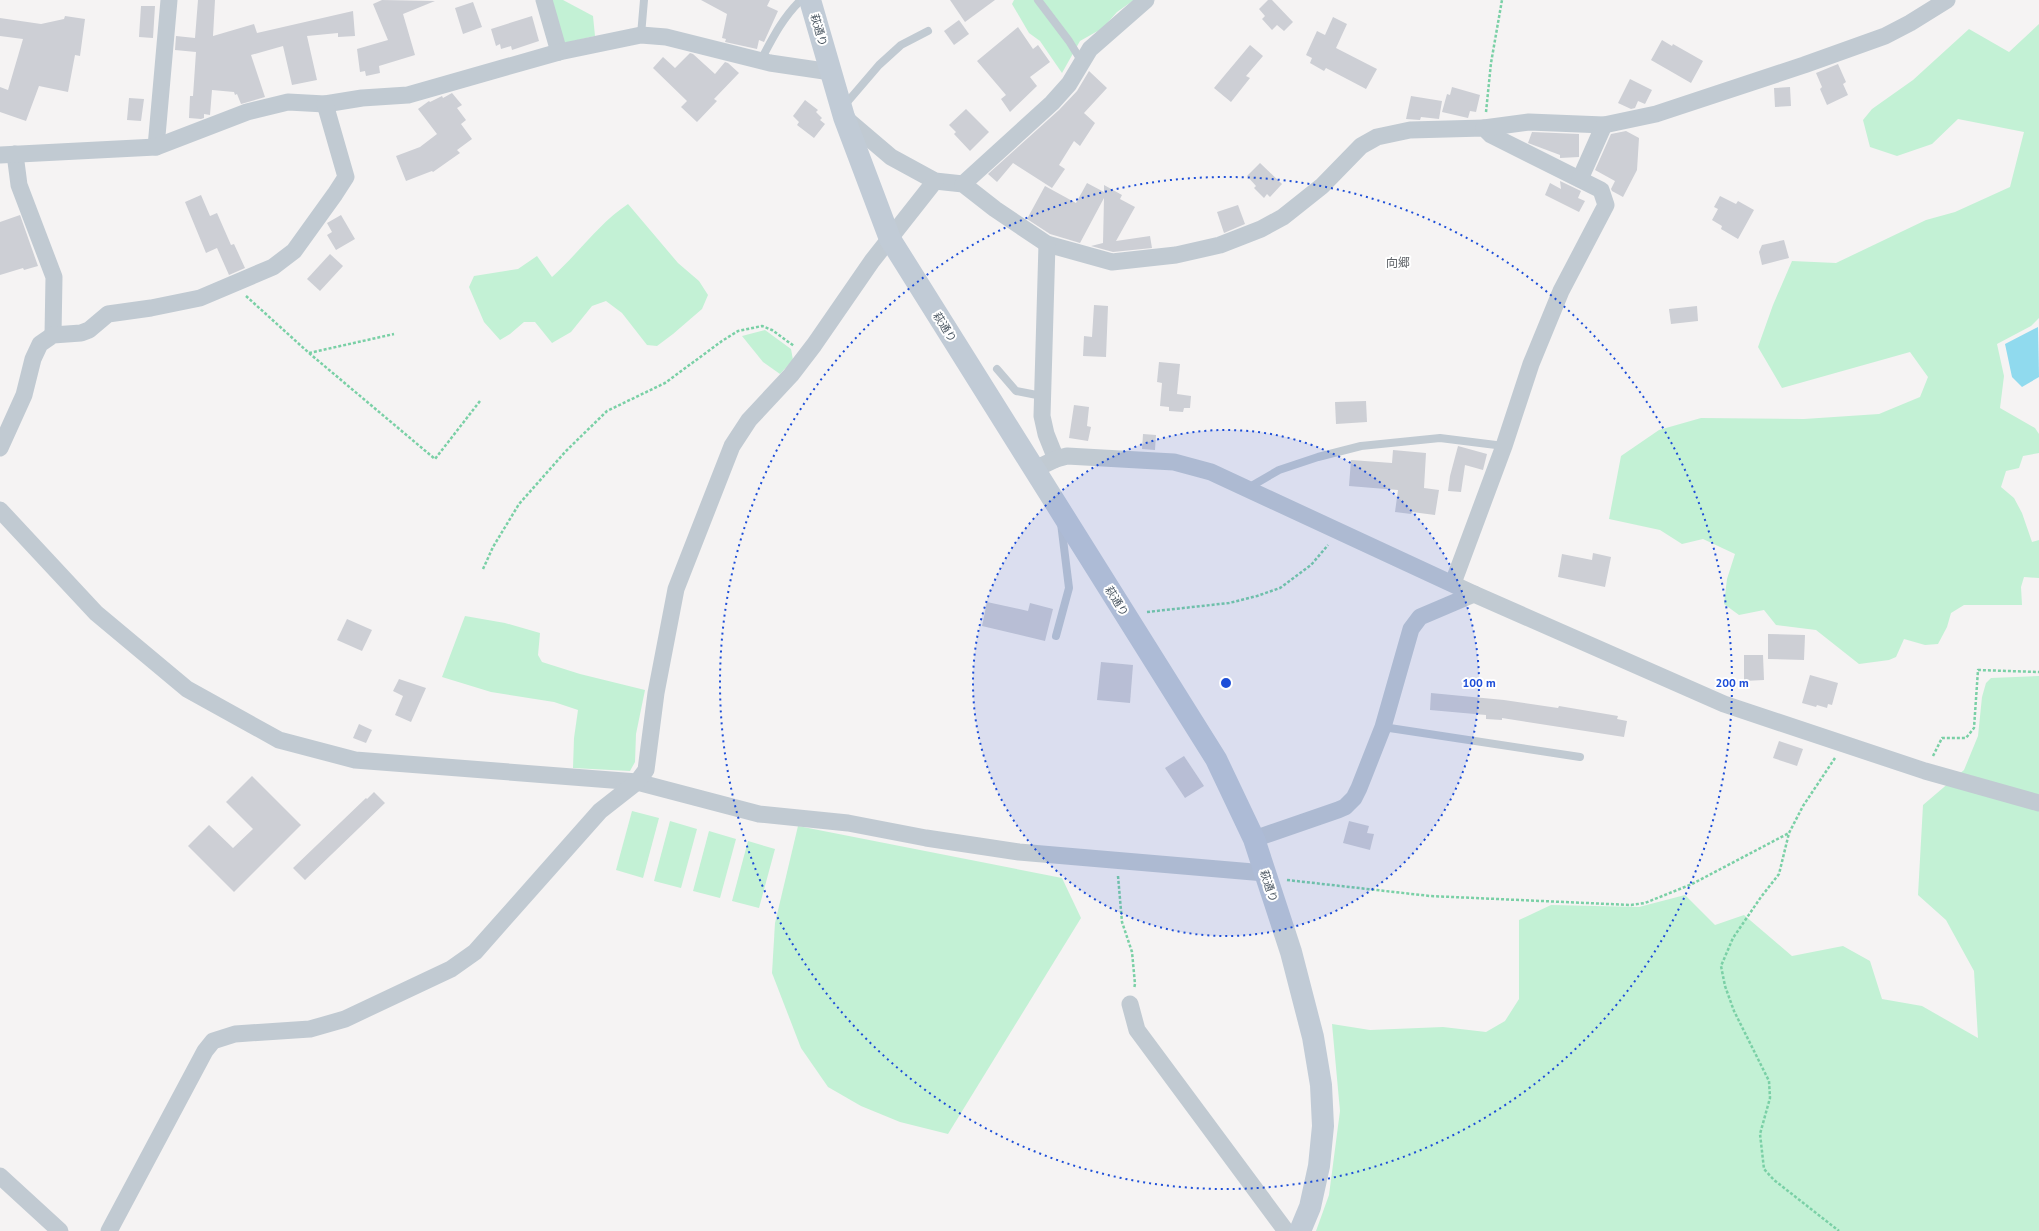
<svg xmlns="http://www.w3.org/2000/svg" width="2039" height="1231" font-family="'PT Sans','Noto Sans JP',sans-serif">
	<rect width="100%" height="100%" fill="#f5f3f3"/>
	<g fill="#c3f1d5">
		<path d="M551,0H563L593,16L595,36L569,42H561Z"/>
		<path d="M1014,0H1134L1117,12L1103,28L1080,41L1062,73L1040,41L1029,33L1012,4Z"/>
		<path d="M2039,24V318L2031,326L1997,344L2004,376L2000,408L2035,428L2039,434V453L2023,456L2019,468L2006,471L2001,487L2014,498L2022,513L2032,542L2039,540V578L2024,577L2021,587L2022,605H1964L1951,613L1947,627L1938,644L1925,645L1904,639L1896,657L1889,660L1859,664L1816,630L1776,625L1764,610L1739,615L1724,604L1727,579L1735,554L1703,539L1682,544L1660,530L1609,519L1621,456L1659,430L1701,418L1804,419L1879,414L1920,397L1928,377L1910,352L1782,388L1758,347L1773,305L1792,261L1836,263L1926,220L1955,212L2010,187L2024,132L1958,119L1932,144L1897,156L1870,147L1863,120L1872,109L1913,80L1969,29L2009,52Z"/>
		<path d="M628,204L678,263L699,281L708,295L702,309L673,334L657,346L647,345L622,313L606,301L592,306L571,332L552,343L535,322H524L510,334L500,340L484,322L469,287L474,276L518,269L537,256L552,277C578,254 599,223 628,204Z"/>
		<path d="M765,330L791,349L793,360L780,374L763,362L742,336Z"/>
		<path d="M465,616L505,623L540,633L538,655L542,662L580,674L645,690L636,734L635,762L630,771L573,768L574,738L578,710L554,702L491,692L442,677Z"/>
		<path d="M2039,676V1231H1316L1329,1195L1340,1111L1332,1024L1370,1030L1443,1027L1486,1032L1505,1021L1519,999V920L1551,905L1639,907L1685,895L1715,925L1744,915L1792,956L1843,946L1870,961L1882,999L1922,1006L1978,1038L1974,971L1946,920L1918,895L1923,805L1964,770L1978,736L1982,697L1986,683L1991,678Z"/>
		<path d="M632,811L659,818L643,878L616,870Z"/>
		<path d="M670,821L697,829L681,888L654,881Z"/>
		<path d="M798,826L1062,878L1081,918L948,1134L900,1122L861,1106L828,1087L801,1048L772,973L775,923Z"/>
		<path d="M709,831L736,839L720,898L693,891Z"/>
		<path d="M748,841L775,849L759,908L732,901Z"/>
	</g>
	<path fill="#90daee" d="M2038,327L2039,377L2022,387L2012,377L2005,344Z"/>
	<g fill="#cdcfd5">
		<path d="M198,0H215L213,36L254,24L257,33L353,11L355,36L338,37V33L307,36L317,80L292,85L283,46L251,55L265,97L241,104L237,94L235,95L234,92L212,90L210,115L204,114V118L201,119L189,118L190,96H193L196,52L175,50L176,36L195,38Z"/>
		<path d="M382,0L435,1L403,14L415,55L379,66L380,73L366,76L365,71L360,72L357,49L388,40L373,4Z"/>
		<path d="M701,0H770L767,6L778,11L764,42L759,40L757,49L725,42L726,39L722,38L727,14Z"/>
		<path d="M950,0H995L965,22Z"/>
		<path d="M1268,0H1272L1293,22L1284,31L1277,25L1272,30L1262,19L1265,16L1259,9Z"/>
		<path d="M473,2L482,27L463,34L455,8Z"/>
		<path d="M141,6H155L153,38L139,37Z"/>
		<path d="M65,16L85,19L80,56L75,55L68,92L39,86L26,121L0,112V87L8,90L23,39L0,36V18L41,24L64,19Z"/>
		<path d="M532,16L539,41L512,50L511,46L501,49L500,44L496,46L491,29Z"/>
		<path d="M1333,17L1347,24L1336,48L1377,69L1366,89L1326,68L1324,71L1310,63L1312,58L1306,55L1317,31L1325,35Z"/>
		<path d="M959,20L969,34L954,45L944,31Z"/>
		<path d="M1018,27L1033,49L1038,45L1050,62L1030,77L1037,86L1010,112L1001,99L1006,95L977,61Z"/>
		<path d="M1662,40L1672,46L1673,44L1703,61L1691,83L1651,60Z"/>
		<path d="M1250,45L1263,56L1246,76L1250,78L1231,102L1214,88Z"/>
		<path d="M690,53L693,54L715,74L725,62L728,63L739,73L714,99L717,101L697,122L681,107L687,101L653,68L663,57L675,68Z"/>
		<path d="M1838,64L1846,82L1843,84L1848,95L1827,105L1820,89L1822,87L1816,73Z"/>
		<path d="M1089,71L1107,88L1084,113L1095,123L1080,146L1074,141L1059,165L1065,169L1052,188L1013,163L997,182L988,174L1059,110L1077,91Z"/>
		<path d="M1630,79L1652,90L1645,104L1638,101L1635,108L1631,109L1618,103Z"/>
		<path d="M1452,87L1480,95L1476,112L1470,111L1468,118L1442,112L1447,94L1450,95Z"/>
		<path d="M1790,87L1791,106L1775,107L1774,88Z"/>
		<path d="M452,93L462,105L457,108L466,120L461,124L472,139L457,150L460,153L433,172L432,171L406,181L396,156L420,147L437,134L418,109L429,101L430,102L442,96L443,98Z"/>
		<path d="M1411,96L1442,101L1439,119L1421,117L1420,120L1406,119Z"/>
		<path d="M129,98L144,99L141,121L127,120Z"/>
		<path d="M805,100L818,110L816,112L822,118L820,120L825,124L814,138L797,125L799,122L793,116Z"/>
		<path d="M966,109L989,132L970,151L954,134L956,132L949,125Z"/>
		<path d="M1626,131L1639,138L1637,170L1623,197L1612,191L1611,189L1615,181L1595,170L1611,134Z"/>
		<path d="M1532,132L1579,134V157L1560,158V155L1528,143Z"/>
		<path d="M1260,163L1282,184L1270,197L1267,194L1264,198L1254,188L1256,186L1247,176Z"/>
		<path d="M1560,181L1581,191L1578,198L1585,201L1579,212L1545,195L1550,183L1561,189Z"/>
		<path d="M1087,183L1104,192V185L1122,195L1120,199L1135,207L1116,241L1150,236L1152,248L1113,252L1091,246L1103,243L1104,198L1080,243L1050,234L1027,219L1045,186L1076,203Z"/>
		<path d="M201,195L210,216L217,213L231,245L234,244L245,268L229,275L217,248L206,253L185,202Z"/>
		<path d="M1720,196L1736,204L1738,201L1754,210L1738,239L1721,229L1722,226L1712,220L1718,209L1714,207Z"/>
		<path d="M1238,205L1245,224L1224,233L1217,212Z"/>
		<path d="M20,215L38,266L24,270L23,268L0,275V222Z"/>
		<path d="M341,215L355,239L336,250L327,235L332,232L327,223Z"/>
		<path d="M1784,240L1789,258L1762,265L1759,252L1762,245Z"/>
		<path d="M330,254L343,266L320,291L307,279Z"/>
		<path d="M1094,305L1108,306L1106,357L1083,356L1084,336L1092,337Z"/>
		<path d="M1697,306L1698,321L1671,324L1669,309Z"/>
		<path d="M1159,362L1180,364L1177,394L1191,396L1190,408H1184L1183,412L1169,411V407L1160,406L1162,383L1157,382Z"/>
		<path d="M1366,401L1367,422L1336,424L1335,402Z"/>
		<path d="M1074,405L1089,407L1087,426L1091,427L1088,441L1069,438Z"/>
		<path d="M1143,434L1156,435L1155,450L1142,449Z"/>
		<path d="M1458,446L1487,454L1483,470L1465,465L1461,492L1448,491L1450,476Z"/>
		<path d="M1393,450L1426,453L1424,488L1439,490L1435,515L1412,512L1411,514L1395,512L1398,490L1349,486L1351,460L1392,463Z"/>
		<path d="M1593,553L1611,557L1605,587L1558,577L1562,554L1592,560Z"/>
		<path d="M987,602L1028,611L1030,603L1053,609L1045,641L982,626Z"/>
		<path d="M347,619L372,630L362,651L337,640Z"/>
		<path d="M1768,634L1805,635L1804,660L1768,659Z"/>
		<path d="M1744,655H1763L1764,680L1744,681Z"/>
		<path d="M1101,662L1133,665L1130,703L1097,700Z"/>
		<path d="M1810,675L1838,683L1832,705L1828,704L1827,708L1817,705L1816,707L1802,703Z"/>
		<path d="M399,679L426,688L411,722L395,715L403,696L393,691Z"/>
		<path d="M1431,693L1504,700L1558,708L1559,706L1618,716L1617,719L1627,721L1624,737L1502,718V720L1486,719V715L1430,710Z"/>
		<path d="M359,724L372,730L366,743L353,738Z"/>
		<path d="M1779,741L1803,749L1797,766L1773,758Z"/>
		<path d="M1184,756L1204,786L1185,798L1165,768Z"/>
		<path d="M252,776L301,825L234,892L188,846L209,825L233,848L253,829L226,802Z"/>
		<path d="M374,792L385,803L305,880L293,868L366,798L367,799Z"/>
		<path d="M1349,821L1369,826L1367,833L1374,834L1370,850L1343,843Z"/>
	</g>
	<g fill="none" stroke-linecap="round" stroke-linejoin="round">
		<g stroke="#7ad0a6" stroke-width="2.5" stroke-dasharray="3 2" stroke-linecap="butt">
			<path d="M1486,112L1491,63L1502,0"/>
			<path d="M246,296L309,353L435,459L480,401"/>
			<path d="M309,353L394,334"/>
			<path d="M483,569L493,547L519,504L566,451L607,411L665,383L722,341L738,331L762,326L772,330L794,346"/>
			<path d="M1147,612L1229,603L1257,596L1280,588L1311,565L1328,545"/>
			<path d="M1933,756L1942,738H1966L1974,728L1978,670L2039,672"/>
			<path d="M1835,758L1803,806L1789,833L1779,874L1761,897L1733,938L1721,966L1725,986L1734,1011L1769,1081L1770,1098L1760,1134L1764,1169L1774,1180L1839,1231"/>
			<path d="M1118,876L1122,922L1132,952L1135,984L1134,989"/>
			<path d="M1287,880L1430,896L1631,905L1645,903L1692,884L1789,833"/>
		</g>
		<g stroke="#c1cad2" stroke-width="8">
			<path d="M1038,0L1069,41L1082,62"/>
			<path d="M641,35L644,0"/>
			<path d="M761,60C772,39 783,17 801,0"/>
			<path d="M843,107L879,65L901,45L928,31"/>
			<path d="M997,369L1016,391L1042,396"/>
			<path d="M1248,488L1279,470L1318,457L1361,446L1440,438L1504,446"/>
			<path d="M1056,636L1069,588L1061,523"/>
			<path d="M1383,727L1580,757"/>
		</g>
		<g stroke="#c1cad2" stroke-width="17">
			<path d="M544,0L559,52"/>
			<path d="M844,117L891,157L935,181L963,184L995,209L1047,244L1112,262L1176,255L1220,245L1261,229L1283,217L1322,186L1361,146L1377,137L1410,130L1484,128L1491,135L1601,190L1606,205L1561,291L1531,364L1504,446L1453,583"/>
			<path d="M1484,128L1529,122L1604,125L1656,114L1804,65L1885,36L1910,23L1947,0"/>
			<path d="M156,147L169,0"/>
			<path d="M15,154L19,185L54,277L53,335"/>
			<path d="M0,155L156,147L247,112L288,102L325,104L362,98L408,95L559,52L641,35L666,37L770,63L831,72"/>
			<path d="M1580,179L1604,125"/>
			<path d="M963,184L1052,103L1069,84L1090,49L1146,0"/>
			<path d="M1047,244L1042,416L1046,434L1056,459"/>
			<path d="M0,448L24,395L33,359L40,344L53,335L81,333L89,330L108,314L151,308L200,298L273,267L294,251L335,194L346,177L325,104"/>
			<path d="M1035,469L1056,459L1067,456L1174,462L1211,472L1474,594L1724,704L1925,771L2039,803"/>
			<path d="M0,510L96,613L187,689L279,740L355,760L637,782L759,814L848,823L926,838L1019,852L1265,873"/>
			<path d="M1254,839L1338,810L1345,807L1354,798L1359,788L1383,727L1411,629L1420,617L1474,594"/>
			<path d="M1130,1004L1137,1030L1286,1231"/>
			<path d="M0,1176L60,1231"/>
			<path d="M109,1231L205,1051L213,1041L235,1034L310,1029L345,1019L451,969L475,952L600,811L637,782L646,770L656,693L676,589L732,446L749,420L791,375L814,345L872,261L935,181"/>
		</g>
		<path stroke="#c1cbd6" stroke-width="22" d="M810,0L844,117L890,239L1216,759L1254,839L1291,952L1313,1037L1321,1085L1323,1126L1319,1166L1310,1207L1300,1231"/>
	</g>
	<circle cx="1226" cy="683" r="253" fill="#1d4ed8" fill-opacity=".12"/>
	<g fill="none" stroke="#1d4ed8" stroke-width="2" stroke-dasharray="2 4">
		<circle cx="1226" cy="683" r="253"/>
		<circle cx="1226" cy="683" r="506"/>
	</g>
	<g text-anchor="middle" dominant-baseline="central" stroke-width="4" stroke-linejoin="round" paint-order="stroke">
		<g font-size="11" fill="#4a5661" stroke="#fff">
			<text transform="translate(819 30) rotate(74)">萩通り</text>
			<text transform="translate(945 327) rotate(58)">萩通り</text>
			<text transform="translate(1117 601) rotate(58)">萩通り</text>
			<text transform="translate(1269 886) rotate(72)">萩通り</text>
		</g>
		<g font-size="12" fill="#5f6368" stroke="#fff">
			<text x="1398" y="262">向郷</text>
		</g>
	</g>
	<circle cx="1226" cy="683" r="6" fill="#1d4ed8" stroke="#fff" stroke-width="2"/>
	<g font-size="12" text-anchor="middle" font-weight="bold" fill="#1d4ed8" stroke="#fff" stroke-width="4" stroke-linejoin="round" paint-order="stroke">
		<text x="1479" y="687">100 m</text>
		<text x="1732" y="687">200 m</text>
	</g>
</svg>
